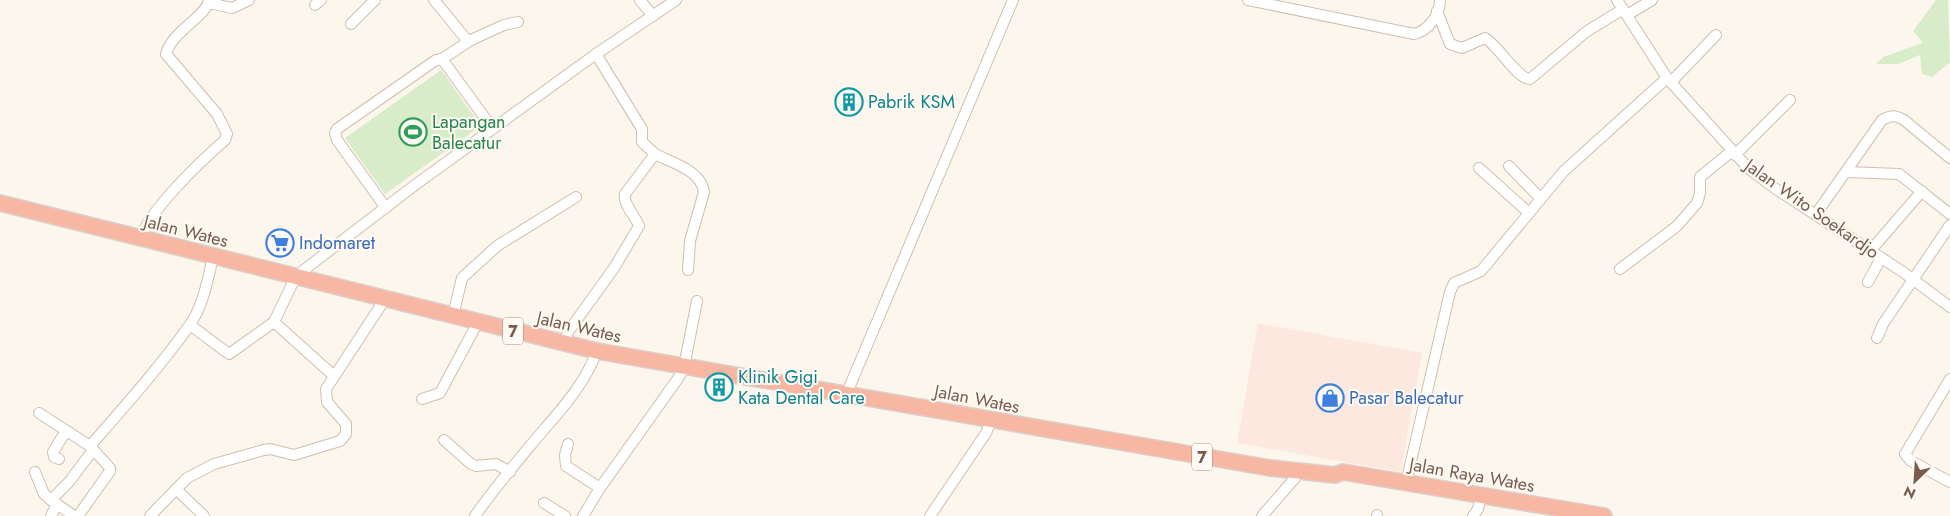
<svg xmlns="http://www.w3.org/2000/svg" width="1950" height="516" font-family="Jost,sans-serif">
	<rect width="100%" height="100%" fill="#fdf6ec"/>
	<path fill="#fde8e0" d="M1258,323L1422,353L1401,472L1237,443Z"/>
	<g fill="#d8ecc9">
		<path d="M1936,0H1948L1950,62L1932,77L1922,74L1920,55L1898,64H1876L1883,57L1923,43L1913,31Z"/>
		<path d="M441,70L481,126L385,194L345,138Z"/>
	</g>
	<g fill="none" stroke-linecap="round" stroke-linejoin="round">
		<g stroke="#d1beb0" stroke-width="12">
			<g id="minor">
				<path d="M434,0L466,39L471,40L504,25L518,22"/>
				<path d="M640,0L653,16"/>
				<path d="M1248,0L1414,34C1428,31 1440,15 1440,0"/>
				<path d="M1617,0L1667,78L1749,169L1776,189L1903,272L1950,307"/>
				<path d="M209,3L232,8L249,0"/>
				<path d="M315,5L321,0"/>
				<path d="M1437,11L1450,44L1462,48L1485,38C1499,46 1516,78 1530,79L1586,32L1623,9"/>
				<path d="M1627,15L1652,0"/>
				<path d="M351,24L375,0"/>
				<path d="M442,59L471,40"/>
				<path d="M1671,82L1716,35"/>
				<path d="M655,154C672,163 701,170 704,192L690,241L688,270"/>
				<path d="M1735,155L1790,100"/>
				<path d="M1509,166L1540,198"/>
				<path d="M1479,168L1528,212"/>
				<path d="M1847,172L1899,174L1950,214"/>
				<path d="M386,208L337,140L335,133L337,129L436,60L442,59L493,129"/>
				<path d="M1816,214L1882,120C1891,115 1895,115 1904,120L1950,158"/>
				<path d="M141,238C149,210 202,160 225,140L227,134L217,114L166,54C172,31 207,16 209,0"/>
				<path d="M1871,250L1922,191"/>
				<path d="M1620,269L1677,226L1697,203L1700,193V177L1732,151"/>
				<path d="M1868,282L1881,258"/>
				<path d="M453,316L462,278L497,246L576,197"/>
				<path d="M190,325L229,354L274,322"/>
				<path d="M1877,338L1883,324L1950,225"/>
				<path d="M564,343L568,332L614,268L639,226C635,215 623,205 625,194L655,154L642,142V129L596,54"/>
				<path d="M334,376L274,322L296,276L415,185L596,54L676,0"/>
				<path d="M1950,379L1905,454L1911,461L1950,482"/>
				<path d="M846,395L1013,0"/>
				<path d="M422,399L440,393L478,322"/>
				<path d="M39,413L90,446L110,468V471L78,516"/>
				<path d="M444,440L471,464L476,466L496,464L510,472"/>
				<path d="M568,444L565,455L566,466L600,488"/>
				<path d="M90,446C124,407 159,368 189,326C203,307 208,279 213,257"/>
				<path d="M59,459L54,457L53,452L66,431"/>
				<path d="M35,472L44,494L51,500"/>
				<path d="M1406,483L1450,292L1454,283L1481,271L1564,171L1667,78"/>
				<path d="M176,489L204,516"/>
				<path d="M544,503L565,516"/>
				<path d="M1377,515V516"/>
				<path d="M51,516L57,504"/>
				<path d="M74,516L51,500L69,482L93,450"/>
				<path d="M150,516L187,478L214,464L264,450L270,449L294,455L340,441L346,434V424L327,402L326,389L385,299"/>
				<path d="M475,516C493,490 515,464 535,440C559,412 584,386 597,351"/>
				<path d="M583,516L600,488L679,377L684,367L697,301"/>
				<path d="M930,516L986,433L991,421"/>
				<path d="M1262,516L1295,478L1297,471"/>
				<path d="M1473,516L1478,509L1481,496"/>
			</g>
		</g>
		<g stroke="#dad1cd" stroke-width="18">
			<path id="highway" d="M0,203L597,351L1270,468L1335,475L1343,472L1604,516"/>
		</g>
		<use href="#minor" stroke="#fff" stroke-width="10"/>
		<use href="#highway" stroke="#f7b7a3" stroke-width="15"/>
	</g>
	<defs>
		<g id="building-ring" transform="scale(1.4375)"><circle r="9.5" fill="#fffaf3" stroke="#0f9aa8" stroke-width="1.5"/><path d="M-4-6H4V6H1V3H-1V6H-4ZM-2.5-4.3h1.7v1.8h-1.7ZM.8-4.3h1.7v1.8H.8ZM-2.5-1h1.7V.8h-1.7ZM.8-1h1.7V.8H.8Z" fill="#0f9aa8"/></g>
		<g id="stadium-ring" transform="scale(1.4375)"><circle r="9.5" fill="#fffaf3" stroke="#2e9e5b" stroke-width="1.5"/><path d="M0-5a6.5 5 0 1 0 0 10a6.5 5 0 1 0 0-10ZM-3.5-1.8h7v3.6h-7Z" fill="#2e9e5b"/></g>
		<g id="supermarket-ring" transform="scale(1.4375)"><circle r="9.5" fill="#fffaf3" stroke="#3f7fe0" stroke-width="1.5"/><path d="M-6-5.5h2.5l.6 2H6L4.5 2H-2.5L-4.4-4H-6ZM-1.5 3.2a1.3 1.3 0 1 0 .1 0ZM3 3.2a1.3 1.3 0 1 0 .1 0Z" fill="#3f7fe0"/></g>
		<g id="shop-ring" transform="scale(1.4375)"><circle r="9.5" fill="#fffaf3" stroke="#3f7fe0" stroke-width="1.5"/><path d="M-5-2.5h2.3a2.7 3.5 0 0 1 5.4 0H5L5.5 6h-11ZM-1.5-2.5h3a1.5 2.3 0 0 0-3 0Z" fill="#3f7fe0"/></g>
	</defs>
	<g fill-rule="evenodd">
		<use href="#building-ring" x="849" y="102"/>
		<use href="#stadium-ring" x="413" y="132"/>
		<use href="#supermarket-ring" x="280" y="243"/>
		<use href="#building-ring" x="719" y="387"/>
		<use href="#shop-ring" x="1330" y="398"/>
	</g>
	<g text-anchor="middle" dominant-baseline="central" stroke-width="4" stroke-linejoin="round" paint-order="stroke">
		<g fill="#fffaf3" stroke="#a28b7f" stroke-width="1">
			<rect x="503" y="317.5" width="20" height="27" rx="4"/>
			<rect x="1192" y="443.5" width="20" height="27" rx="4"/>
		</g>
		<g font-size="16" font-weight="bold" fill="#7a5c4d">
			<text x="513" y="331">7</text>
			<text x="1202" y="457">7</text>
		</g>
		<g font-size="18" fill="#0d838f" stroke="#fffaf3" text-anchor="start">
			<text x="868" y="102">Pabrik KSM</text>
			<text x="738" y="377">Klinik Gigi<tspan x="738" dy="21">Kata Dental Care</tspan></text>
		</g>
		<g font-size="18" fill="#27864d" stroke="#fffaf3" text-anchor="start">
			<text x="432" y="122">Lapangan<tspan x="432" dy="21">Balecatur</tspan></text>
		</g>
		<g font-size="18" fill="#7a5c4d" stroke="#fffaf3">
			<text transform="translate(1812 209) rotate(35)">Jalan Wito Soekardjo</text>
			<text transform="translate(186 231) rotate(14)">Jalan Wates</text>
			<text transform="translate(579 327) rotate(13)">Jalan Wates</text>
			<text transform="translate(977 399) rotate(11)">Jalan Wates</text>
			<text transform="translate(1472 475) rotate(10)">Jalan Raya Wates</text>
		</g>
		<g font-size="18" fill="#366cbe" stroke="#fffaf3" text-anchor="start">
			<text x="299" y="243">Indomaret</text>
			<text x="1349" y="398">Pasar Balecatur</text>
		</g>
	</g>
	<g transform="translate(1915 481) rotate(205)" stroke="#fffaf3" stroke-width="4" paint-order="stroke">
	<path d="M0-4L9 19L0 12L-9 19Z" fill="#7a5c4d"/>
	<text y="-8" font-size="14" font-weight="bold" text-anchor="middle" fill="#7a5c4d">N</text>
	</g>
</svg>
